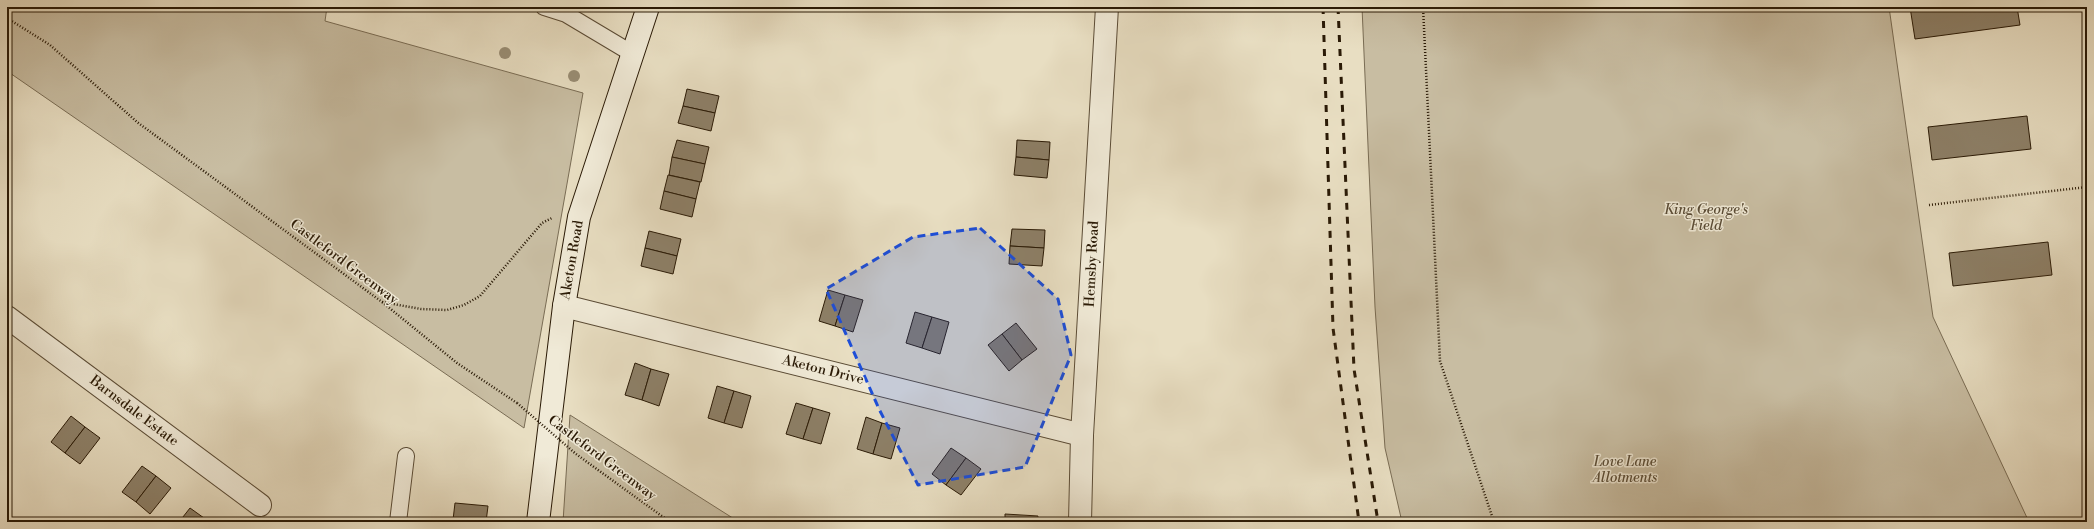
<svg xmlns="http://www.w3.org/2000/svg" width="2094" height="529" font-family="'Libre Bodoni',serif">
	<rect width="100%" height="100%" fill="#e8dec2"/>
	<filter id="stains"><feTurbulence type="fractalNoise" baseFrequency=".005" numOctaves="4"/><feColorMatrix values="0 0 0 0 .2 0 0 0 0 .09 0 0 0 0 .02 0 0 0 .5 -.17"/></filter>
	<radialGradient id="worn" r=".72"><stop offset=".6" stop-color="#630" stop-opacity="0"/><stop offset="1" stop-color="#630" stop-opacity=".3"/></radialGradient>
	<g fill="#c8bda2" stroke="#796c54">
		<path d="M7,7H327L325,21L583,93L524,428L7,71Z"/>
		<path d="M1362,7H1889L1933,317L2029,522H1402L1385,448L1375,307Z"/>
		<path d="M570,415L739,522H563Z"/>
	</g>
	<g fill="#8d8068" stroke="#2a1a06">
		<path d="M1910,7H2017L2020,25L1915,39Z"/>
		<path d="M687,89L719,96L715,113L683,106Z"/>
		<path d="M683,106L715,113L711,131L678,123Z"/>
		<path d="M2027,116L2031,149L1932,160L1928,127Z"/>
		<path d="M677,140L709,147L705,164L672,157Z"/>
		<path d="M1017,140L1050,142L1049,160L1016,157Z"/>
		<path d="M672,157L705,164L701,182L669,175Z"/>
		<path d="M1016,157L1049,160L1047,178L1014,175Z"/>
		<path d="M668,175L700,182L696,199L664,191Z"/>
		<path d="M664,191L696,199L692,217L660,209Z"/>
		<path d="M1012,229L1045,230L1044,248L1010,246Z"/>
		<path d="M649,231L681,239L677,256L645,248Z"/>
		<path d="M2048,242L2052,275L1953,286L1949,253Z"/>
		<path d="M1010,246L1044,248L1042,266L1009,264Z"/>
		<path d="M645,248L677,256L673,274L641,266Z"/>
		<path d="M828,290L845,295L835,326L819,321Z"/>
		<path d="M845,295L863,300L853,332L835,326Z"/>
		<path d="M915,312L932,317L922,348L906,343Z"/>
		<path d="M932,317L949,322L940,354L922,348Z"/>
		<path d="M1016,323L1037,349L1022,360L1002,334Z"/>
		<path d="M1002,334L1022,360L1009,371L988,345Z"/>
		<path d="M635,363L651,369L642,400L625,395Z"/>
		<path d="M651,369L669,374L659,406L642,400Z"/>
		<path d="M717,386L734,391L724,423L708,418Z"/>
		<path d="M734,391L751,396L742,428L724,423Z"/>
		<path d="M796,403L813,408L803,439L786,434Z"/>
		<path d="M813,408L830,413L821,444L803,439Z"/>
		<path d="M71,416L85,427L65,453L51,442Z"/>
		<path d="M866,417L882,423L873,454L857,449Z"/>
		<path d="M882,423L900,428L891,459L873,454Z"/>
		<path d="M85,427L100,438L80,464L65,453Z"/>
		<path d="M951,448L966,458L946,485L932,474Z"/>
		<path d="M966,458L981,469L961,495L946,485Z"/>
		<path d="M142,466L156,476L136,502L122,492Z"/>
		<path d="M156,476L171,488L150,514L136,502Z"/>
		<path d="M455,503L488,506L486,522L453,520Z"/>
		<path d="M190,508L204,518L201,522H179Z"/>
		<path d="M1005,514L1038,516L1037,522H1005Z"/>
	</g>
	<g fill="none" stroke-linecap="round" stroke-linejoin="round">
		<g stroke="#5a4b35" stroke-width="18">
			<g id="service">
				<path d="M544,7L566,14L633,54"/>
				<path d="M398,522L406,456"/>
			</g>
		</g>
		<g stroke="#5a4b35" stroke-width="24">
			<g id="minor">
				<path d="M564,306L1082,435"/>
				<path d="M7,317L260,505"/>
				<path d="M1080,522L1082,435L1107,7"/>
			</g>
		</g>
		<g stroke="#2a1a06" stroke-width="24">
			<path id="secondary" d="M538,522L564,306L579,217L648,7"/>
		</g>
		<g stroke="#2a1a06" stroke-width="2.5" stroke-dasharray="1 2" stroke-linecap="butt">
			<path d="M1423,7L1440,361L1494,522"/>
			<path d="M7,18L50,45L137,122L382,302L457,363L517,403"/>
			<path d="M1929,205L2087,187"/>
			<path d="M382,302L421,309L447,310L464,305L480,296L542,223L552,218"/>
			<path d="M576,454L670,522"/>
		</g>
		<use href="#service" stroke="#f0ead7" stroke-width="16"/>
		<use href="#minor" stroke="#f0ead7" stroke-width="22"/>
		<use href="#secondary" stroke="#f0ead7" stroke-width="22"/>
		<g stroke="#2a1a06" stroke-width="3" stroke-dasharray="7 7" stroke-linecap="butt">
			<path d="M1323,7L1333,328L1359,522"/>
			<path d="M1338,7L1354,369L1378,522"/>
		</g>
		<path stroke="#2a1a06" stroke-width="2.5" stroke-dasharray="1 2" stroke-linecap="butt" d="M517,403L576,454"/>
	</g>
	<g fill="#998d74">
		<circle cx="505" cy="53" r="6"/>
		<circle cx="574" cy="76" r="6"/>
	</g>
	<path fill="#1d4ed8" fill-opacity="0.2" stroke="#1d4ed8" stroke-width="3" stroke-dasharray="8 5" stroke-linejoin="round" d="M980,228L1058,299L1071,355L1025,467L918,485L879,409L826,289L913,237Z"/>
	<g text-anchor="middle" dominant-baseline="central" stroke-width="3" stroke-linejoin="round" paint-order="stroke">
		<g font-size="14" font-style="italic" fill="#594b35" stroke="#f0ead7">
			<text x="1706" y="210">King George's<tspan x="1706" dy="16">Field</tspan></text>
			<text x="1625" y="462">Love Lane<tspan x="1625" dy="16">Allotments</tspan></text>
		</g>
		<g font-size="14" fill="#2a1a06" stroke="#f0ead7">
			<text transform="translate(572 260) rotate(-80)">Aketon Road</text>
			<text transform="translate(344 262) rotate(37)">Castleford Greenway</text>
			<text transform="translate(1092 264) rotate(-87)">Hemsby Road</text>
			<text transform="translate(823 370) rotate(14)">Aketon Drive</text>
			<text transform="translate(134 411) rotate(37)">Barnsdale Estate</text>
			<text transform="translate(602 458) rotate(37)">Castleford Greenway</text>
		</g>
	</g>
	<rect width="2094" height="529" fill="none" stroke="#e8dec2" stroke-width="24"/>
	<rect x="8" y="8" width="2078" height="513" fill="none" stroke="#2a1a06" stroke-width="2"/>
	<rect x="12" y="12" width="2070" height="505" fill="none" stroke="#2a1a06"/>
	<rect width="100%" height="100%" filter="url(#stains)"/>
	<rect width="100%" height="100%" fill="url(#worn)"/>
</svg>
